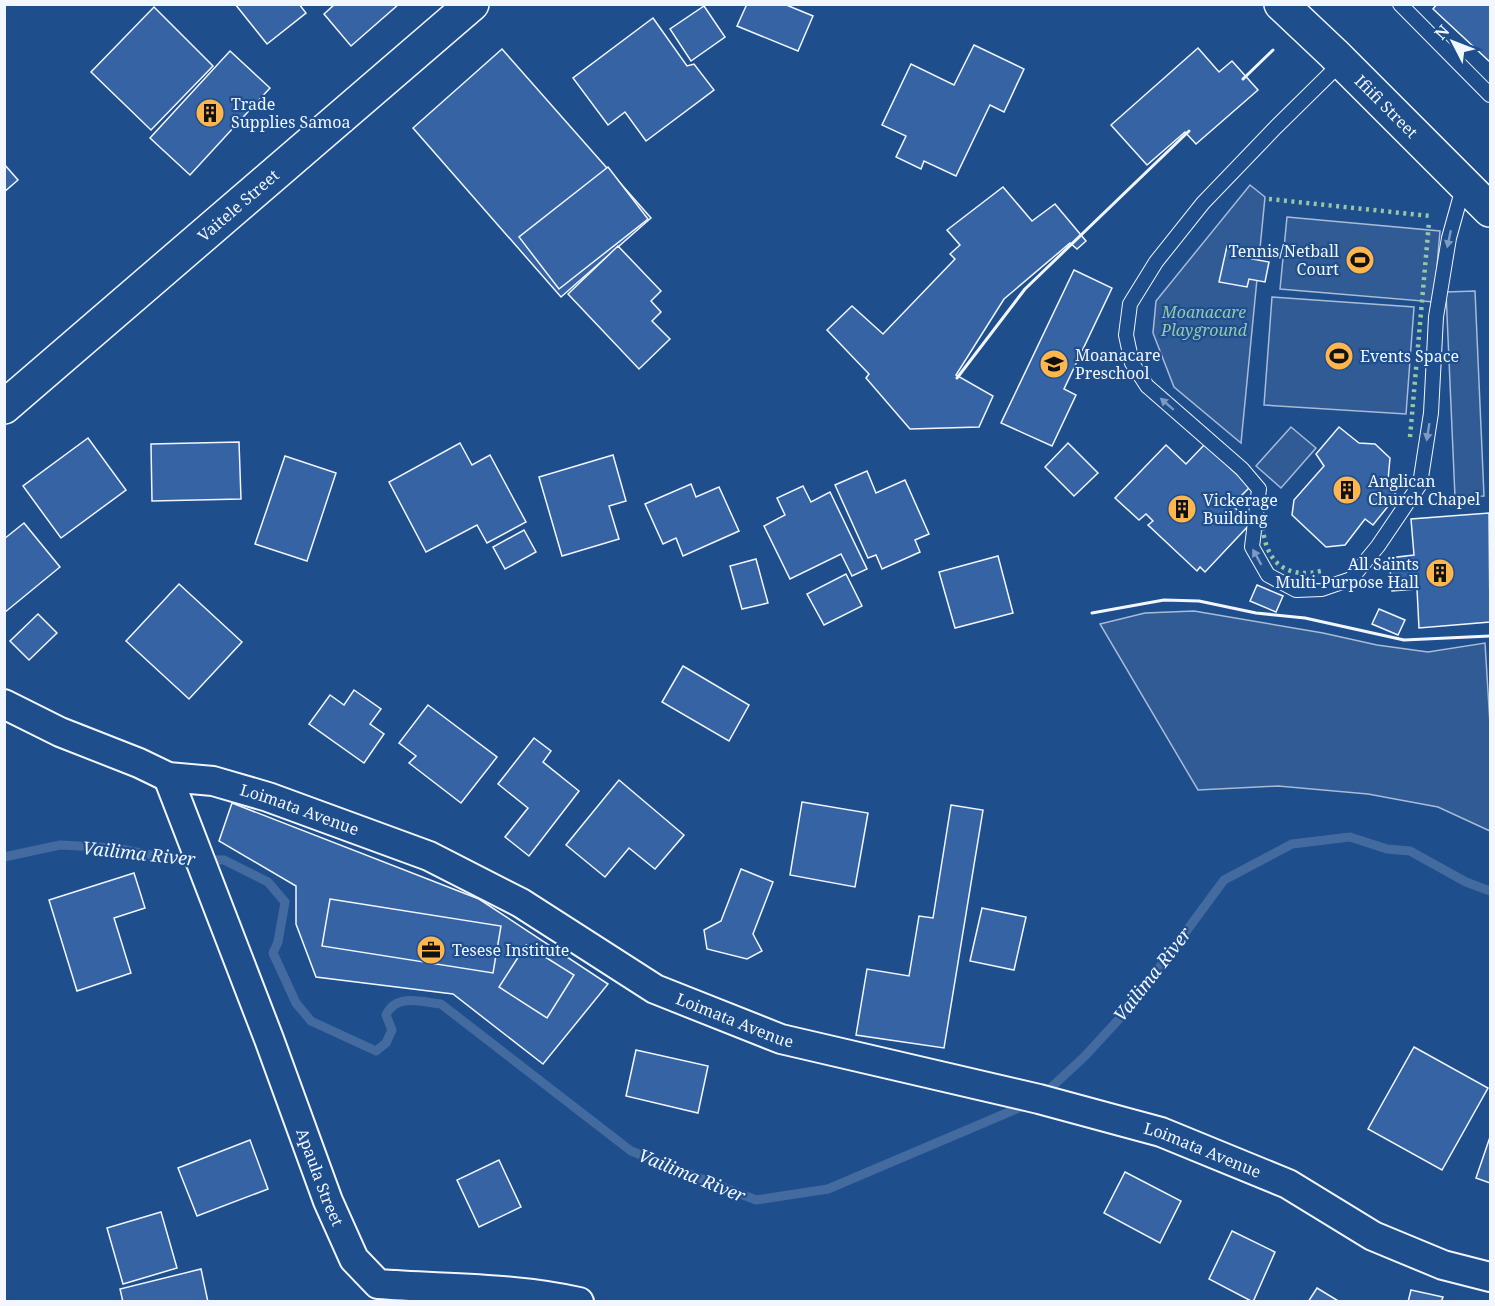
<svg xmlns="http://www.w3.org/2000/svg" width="1495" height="1306" font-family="'Noto Serif',serif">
	<rect width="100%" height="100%" fill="#1f4e8c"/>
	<g fill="#305b95" stroke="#a8bbd7" stroke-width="1.5">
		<path d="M1250,185L1265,197L1241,443L1174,387L1153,333L1156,301Z"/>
		<path d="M1287,217L1440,231L1434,302L1280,289Z"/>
		<path d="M1475,291L1484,496L1455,497L1446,292Z"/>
		<path d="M1272,297L1414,307L1406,414L1264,405Z"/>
		<path d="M1291,427L1316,448L1281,488L1256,466Z"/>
		<path d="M1194,611L1323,633L1377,645L1428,652L1485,643L1490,724V831L1438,807L1368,794L1278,786L1198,790L1100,624L1145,613Z"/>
	</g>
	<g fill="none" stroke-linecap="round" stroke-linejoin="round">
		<g stroke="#446ba0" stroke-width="9">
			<path d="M4,857L60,845L116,848L170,859L224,860L268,882L285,902L278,942L273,953L296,1003L311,1021L376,1051L386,1043L392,1030L386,1015C396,993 421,1002 441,1004L631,1151L756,1200L828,1189L1028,1104"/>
			<path d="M1042,1096L1085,1056L1131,1006L1224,880L1292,844L1350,837L1387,849L1410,851L1466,882L1490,891"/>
		</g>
	</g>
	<g fill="#3563a3" stroke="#f2f6ff" stroke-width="1.5">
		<path d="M235,4H299L306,13L267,44Z"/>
		<path d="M335,4H399L351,46L324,14Z"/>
		<path d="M747,4H784L813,16L798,51L737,26Z"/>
		<path d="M1437,4H1490V62L1433,9Z"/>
		<path d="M704,6L725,37L691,61L670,29Z"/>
		<path d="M154,7L213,66L151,130L91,72Z"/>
		<path d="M653,18L687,66L694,64L714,90L646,141L625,112L608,125L573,78Z"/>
		<path d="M974,45L1024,69L1004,112L990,105L956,176L924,161L921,169L896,157L906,136L882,125L911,64L954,85Z"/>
		<path d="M1198,48L1219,72L1232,61L1258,90L1196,144L1185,132L1147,165L1111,125Z"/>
		<path d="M502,49L651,218L561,297L413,128Z"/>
		<path d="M230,51L270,88L190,175L150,138Z"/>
		<path d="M4,164L18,180L4,192Z"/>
		<path d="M608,167L648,219L559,289L519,237Z"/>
		<path d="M1003,187L1032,221L1055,204L1086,241L1077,249L1070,243L1004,299L956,375L993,396L979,427L910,429L866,378L869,374L827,330L852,306L883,334L955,259L950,254L960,245L947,230Z"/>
		<path d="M618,246L661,291L651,301L661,312L652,321L670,339L639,369L568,294Z"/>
		<path d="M1227,246L1254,251L1252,259L1269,262L1265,282L1249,279L1247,287L1219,282Z"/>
		<path d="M1074,270L1112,288L1064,389L1076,395L1052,446L1001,423Z"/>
		<path d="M1339,427L1359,443L1375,444L1390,458L1388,480L1385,485L1397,495L1373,525L1365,519L1345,545L1326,547L1292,515L1294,500L1324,466L1316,454Z"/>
		<path d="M88,438L126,490L61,538L23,486Z"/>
		<path d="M239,442L241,499L152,501L151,444Z"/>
		<path d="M460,443L472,465L490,455L526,522L487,543L477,525L426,552L389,482Z"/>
		<path d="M1068,443L1098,473L1074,496L1045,467Z"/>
		<path d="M1205,444L1250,487L1232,505L1251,523L1205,572L1200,567L1197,571L1148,525L1153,521L1146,514L1139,520L1115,498L1166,445L1186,464Z"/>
		<path d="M613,455L626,501L609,506L619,539L562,556L539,477Z"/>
		<path d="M285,456L336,473L307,561L255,544Z"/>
		<path d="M867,471L876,493L905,480L929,534L915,540L920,552L882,569L876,555L868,558L835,485Z"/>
		<path d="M691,484L696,497L719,487L739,531L683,556L676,538L663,544L645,504Z"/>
		<path d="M803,486L811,502L830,492L867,569L852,576L841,554L790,579L764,526L785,515L777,498Z"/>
		<path d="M1489,513L1490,622L1419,628L1417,589L1392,591L1389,558L1414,555L1411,519Z"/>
		<path d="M24,523L60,567L4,613V539Z"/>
		<path d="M524,530L536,552L505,569L493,547Z"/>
		<path d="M998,556L1013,613L955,628L939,572Z"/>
		<path d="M756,559L768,603L742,609L730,566Z"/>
		<path d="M846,574L862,606L824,625L807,594Z"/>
		<path d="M179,584L242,642L189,699L126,641Z"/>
		<path d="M1257,585L1283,596L1276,612L1250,601Z"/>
		<path d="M1379,609L1405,620L1398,635L1372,624Z"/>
		<path d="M38,614L57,633L29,660L10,641Z"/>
		<path d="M683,666L749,705L729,741L662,702Z"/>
		<path d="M354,690L381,709L370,724L384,734L364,763L309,724L330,695L344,705Z"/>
		<path d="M428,705L497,757L461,803L409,763L416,756L399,743Z"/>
		<path d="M534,738L551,751L543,762L579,791L529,856L505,837L528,808L498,784Z"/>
		<path d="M619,780L684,835L655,869L629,848L605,877L566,845Z"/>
		<path d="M802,802L868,813L855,887L790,875Z"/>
		<path d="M232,803L479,899L608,984L543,1064L453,994L316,977L296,924V886L219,841Z"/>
		<path d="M951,805L983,810L944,1048L856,1035L867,969L909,976L919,916L933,918Z"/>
		<path d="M741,869L773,882L753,934L762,951L747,959L707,949L704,930L721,921Z"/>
		<path d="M134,873L145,908L114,918L131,973L77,991L49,900Z"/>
		<path d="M330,899L501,926L493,973L322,946Z"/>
		<path d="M982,908L1026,917L1014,970L970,961Z"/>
		<path d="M526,945L574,975L547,1018L499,987Z"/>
		<path d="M1414,1047L1488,1088L1442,1170L1368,1129Z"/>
		<path d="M636,1050L708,1066L698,1113L626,1096Z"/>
		<path d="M1490,1137V1183L1476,1178Z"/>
		<path d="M250,1140L268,1189L197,1216L178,1168Z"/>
		<path d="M499,1160L521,1207L479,1227L457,1180Z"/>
		<path d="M1125,1172L1181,1201L1160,1243L1104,1213Z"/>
		<path d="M161,1212L177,1268L123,1284L107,1228Z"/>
		<path d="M1232,1231L1275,1252L1253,1302L1209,1279Z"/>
		<path d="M201,1269L208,1302H123L120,1289Z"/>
		<path d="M1317,1288L1340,1302H1308Z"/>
		<path d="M1411,1290L1443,1297L1441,1302H1408Z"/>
	</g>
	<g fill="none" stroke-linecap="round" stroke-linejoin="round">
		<g stroke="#f2f6ff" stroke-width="16">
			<g id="service">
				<path d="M1400,4L1490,95"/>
				<path d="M1342,62L1276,127L1203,203L1156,262L1130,304L1126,335L1132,363L1147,386L1242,469L1259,489L1252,547L1268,575L1296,590L1322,589L1351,579L1378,546L1420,484L1431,413L1436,317L1449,238L1464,184"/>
			</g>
		</g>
		<g stroke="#f2f6ff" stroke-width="32">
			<g id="minor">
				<path id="s1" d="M4,704L60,732L139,763L168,777L213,781L268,797L429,856L521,903L655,989L781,1039L1039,1099L1161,1132L1288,1184L1373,1236L1443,1265L1490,1277"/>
				<path id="s2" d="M168,777L269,1039L328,1201L354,1259L378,1284C445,1289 513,1287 579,1302"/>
			</g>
		</g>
		<g stroke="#f2f6ff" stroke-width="36">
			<g id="secondary">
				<path id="s3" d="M1281,4L1334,54L1490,210"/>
			</g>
		</g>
		<g stroke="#f2f6ff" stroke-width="36">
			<g id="primary">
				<path id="s4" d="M4,407L472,4"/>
			</g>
		</g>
		<use href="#service" stroke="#1f4e8c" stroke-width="14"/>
		<use href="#minor" stroke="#1f4e8c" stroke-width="28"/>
		<use href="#secondary" stroke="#1f4e8c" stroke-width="33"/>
		<use href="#primary" stroke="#1f4e8c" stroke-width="33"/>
		<g stroke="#97c8a6" stroke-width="4.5" stroke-dasharray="3 4.5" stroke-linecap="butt">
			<path d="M1269,199L1430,216"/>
			<path d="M1410,437L1429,222"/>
			<path d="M1262,520C1264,561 1284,581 1325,570"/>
		</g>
		<g stroke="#f2f6ff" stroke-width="3">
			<path d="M1243,79L1273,50"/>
			<path d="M957,378L1025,289L1189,131"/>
			<path d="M1092,613L1164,600L1199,601L1256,613L1305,618L1404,640L1490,636"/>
		</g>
	</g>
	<defs><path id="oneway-solid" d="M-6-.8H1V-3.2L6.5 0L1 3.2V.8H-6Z" transform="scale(1.5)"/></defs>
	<g fill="#7e9ac0">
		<use href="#oneway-solid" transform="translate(1449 239) rotate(102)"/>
		<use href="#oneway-solid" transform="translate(1167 404) rotate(-139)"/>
		<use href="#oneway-solid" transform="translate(1428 432) rotate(99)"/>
		<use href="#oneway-solid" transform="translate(1257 557) rotate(-119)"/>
	</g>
	<defs>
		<g id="building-disc" transform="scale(1.5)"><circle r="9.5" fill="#ffb74d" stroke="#1f4e8c"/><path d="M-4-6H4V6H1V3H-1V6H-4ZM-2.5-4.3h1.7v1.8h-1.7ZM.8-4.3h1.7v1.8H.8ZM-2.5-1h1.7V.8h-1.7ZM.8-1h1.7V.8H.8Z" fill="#111"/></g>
		<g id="stadium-disc" transform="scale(1.5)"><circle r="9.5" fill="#ffb74d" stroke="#1f4e8c"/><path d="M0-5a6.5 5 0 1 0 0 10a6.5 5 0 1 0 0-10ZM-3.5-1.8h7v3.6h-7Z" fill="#111"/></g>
		<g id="school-disc" transform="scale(1.5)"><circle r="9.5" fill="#ffb74d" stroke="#1f4e8c"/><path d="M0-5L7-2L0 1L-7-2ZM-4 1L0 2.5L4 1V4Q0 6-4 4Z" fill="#111"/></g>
		<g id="office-disc" transform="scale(1.5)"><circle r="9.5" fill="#ffb74d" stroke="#1f4e8c"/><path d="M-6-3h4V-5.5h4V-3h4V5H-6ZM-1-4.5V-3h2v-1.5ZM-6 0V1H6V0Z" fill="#111"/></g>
	</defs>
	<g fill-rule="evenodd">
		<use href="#building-disc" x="210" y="113"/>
		<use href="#stadium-disc" x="1360" y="260"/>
		<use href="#stadium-disc" x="1339" y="356"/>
		<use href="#school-disc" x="1054" y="364"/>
		<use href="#building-disc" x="1347" y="490"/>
		<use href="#building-disc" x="1182" y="509"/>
		<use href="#building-disc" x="1440" y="573"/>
		<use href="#office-disc" x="431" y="950"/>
	</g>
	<g text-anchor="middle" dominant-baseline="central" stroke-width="4.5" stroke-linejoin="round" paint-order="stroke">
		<g font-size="16" fill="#f2f6ff" stroke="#1f4e8c" text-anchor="start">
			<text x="231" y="104">Trade<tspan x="231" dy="18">Supplies Samoa</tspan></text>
			<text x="1339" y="251" text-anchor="end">Tennis/Netball<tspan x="1339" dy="18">Court</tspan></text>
			<text x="1075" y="355">Moanacare<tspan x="1075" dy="18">Preschool</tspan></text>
			<text x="1360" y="356">Events Space</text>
			<text x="1368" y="481">Anglican<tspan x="1368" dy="18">Church Chapel</tspan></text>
			<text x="1203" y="500">Vickerage<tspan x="1203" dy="18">Building</tspan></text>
			<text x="1419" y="564" text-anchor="end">All Saints<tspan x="1419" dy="18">Multi-Purpose Hall</tspan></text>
			<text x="452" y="950">Tesese Institute</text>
		</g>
		<g font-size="16" fill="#f2f6ff" stroke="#1f4e8c">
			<text stroke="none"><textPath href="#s3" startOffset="147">Ifiifi Street</textPath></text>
			<text stroke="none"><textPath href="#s4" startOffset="309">Vaitele Street</textPath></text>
			<text stroke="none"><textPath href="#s1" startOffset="316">Loimata Avenue</textPath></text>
			<text stroke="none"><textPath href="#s1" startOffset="802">Loimata Avenue</textPath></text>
			<text stroke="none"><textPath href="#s1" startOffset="1288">Loimata Avenue</textPath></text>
			<text stroke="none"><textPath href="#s2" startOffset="428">Apaula Street</textPath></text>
		</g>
		<g font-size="16" font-style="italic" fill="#97c8a6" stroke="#1f4e8c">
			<text x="1204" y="312">Moanacare<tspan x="1204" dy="18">Playground</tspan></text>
		</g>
		<g font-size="18" font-style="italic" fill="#f2f6ff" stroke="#1f4e8c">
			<text transform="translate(139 853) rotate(6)">Vailima River</text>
			<text transform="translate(1152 974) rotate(-52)">Vailima River</text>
			<text transform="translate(692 1175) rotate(22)">Vailima River</text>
		</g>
	</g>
	<rect width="1495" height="1306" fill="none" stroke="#f2f6ff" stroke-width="12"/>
	<g transform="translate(1453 42) rotate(312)" stroke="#1f4e8c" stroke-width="4.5" paint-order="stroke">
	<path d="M0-4.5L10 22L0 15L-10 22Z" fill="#f2f6ff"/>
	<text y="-9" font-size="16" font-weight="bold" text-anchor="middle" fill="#f2f6ff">N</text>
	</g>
</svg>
